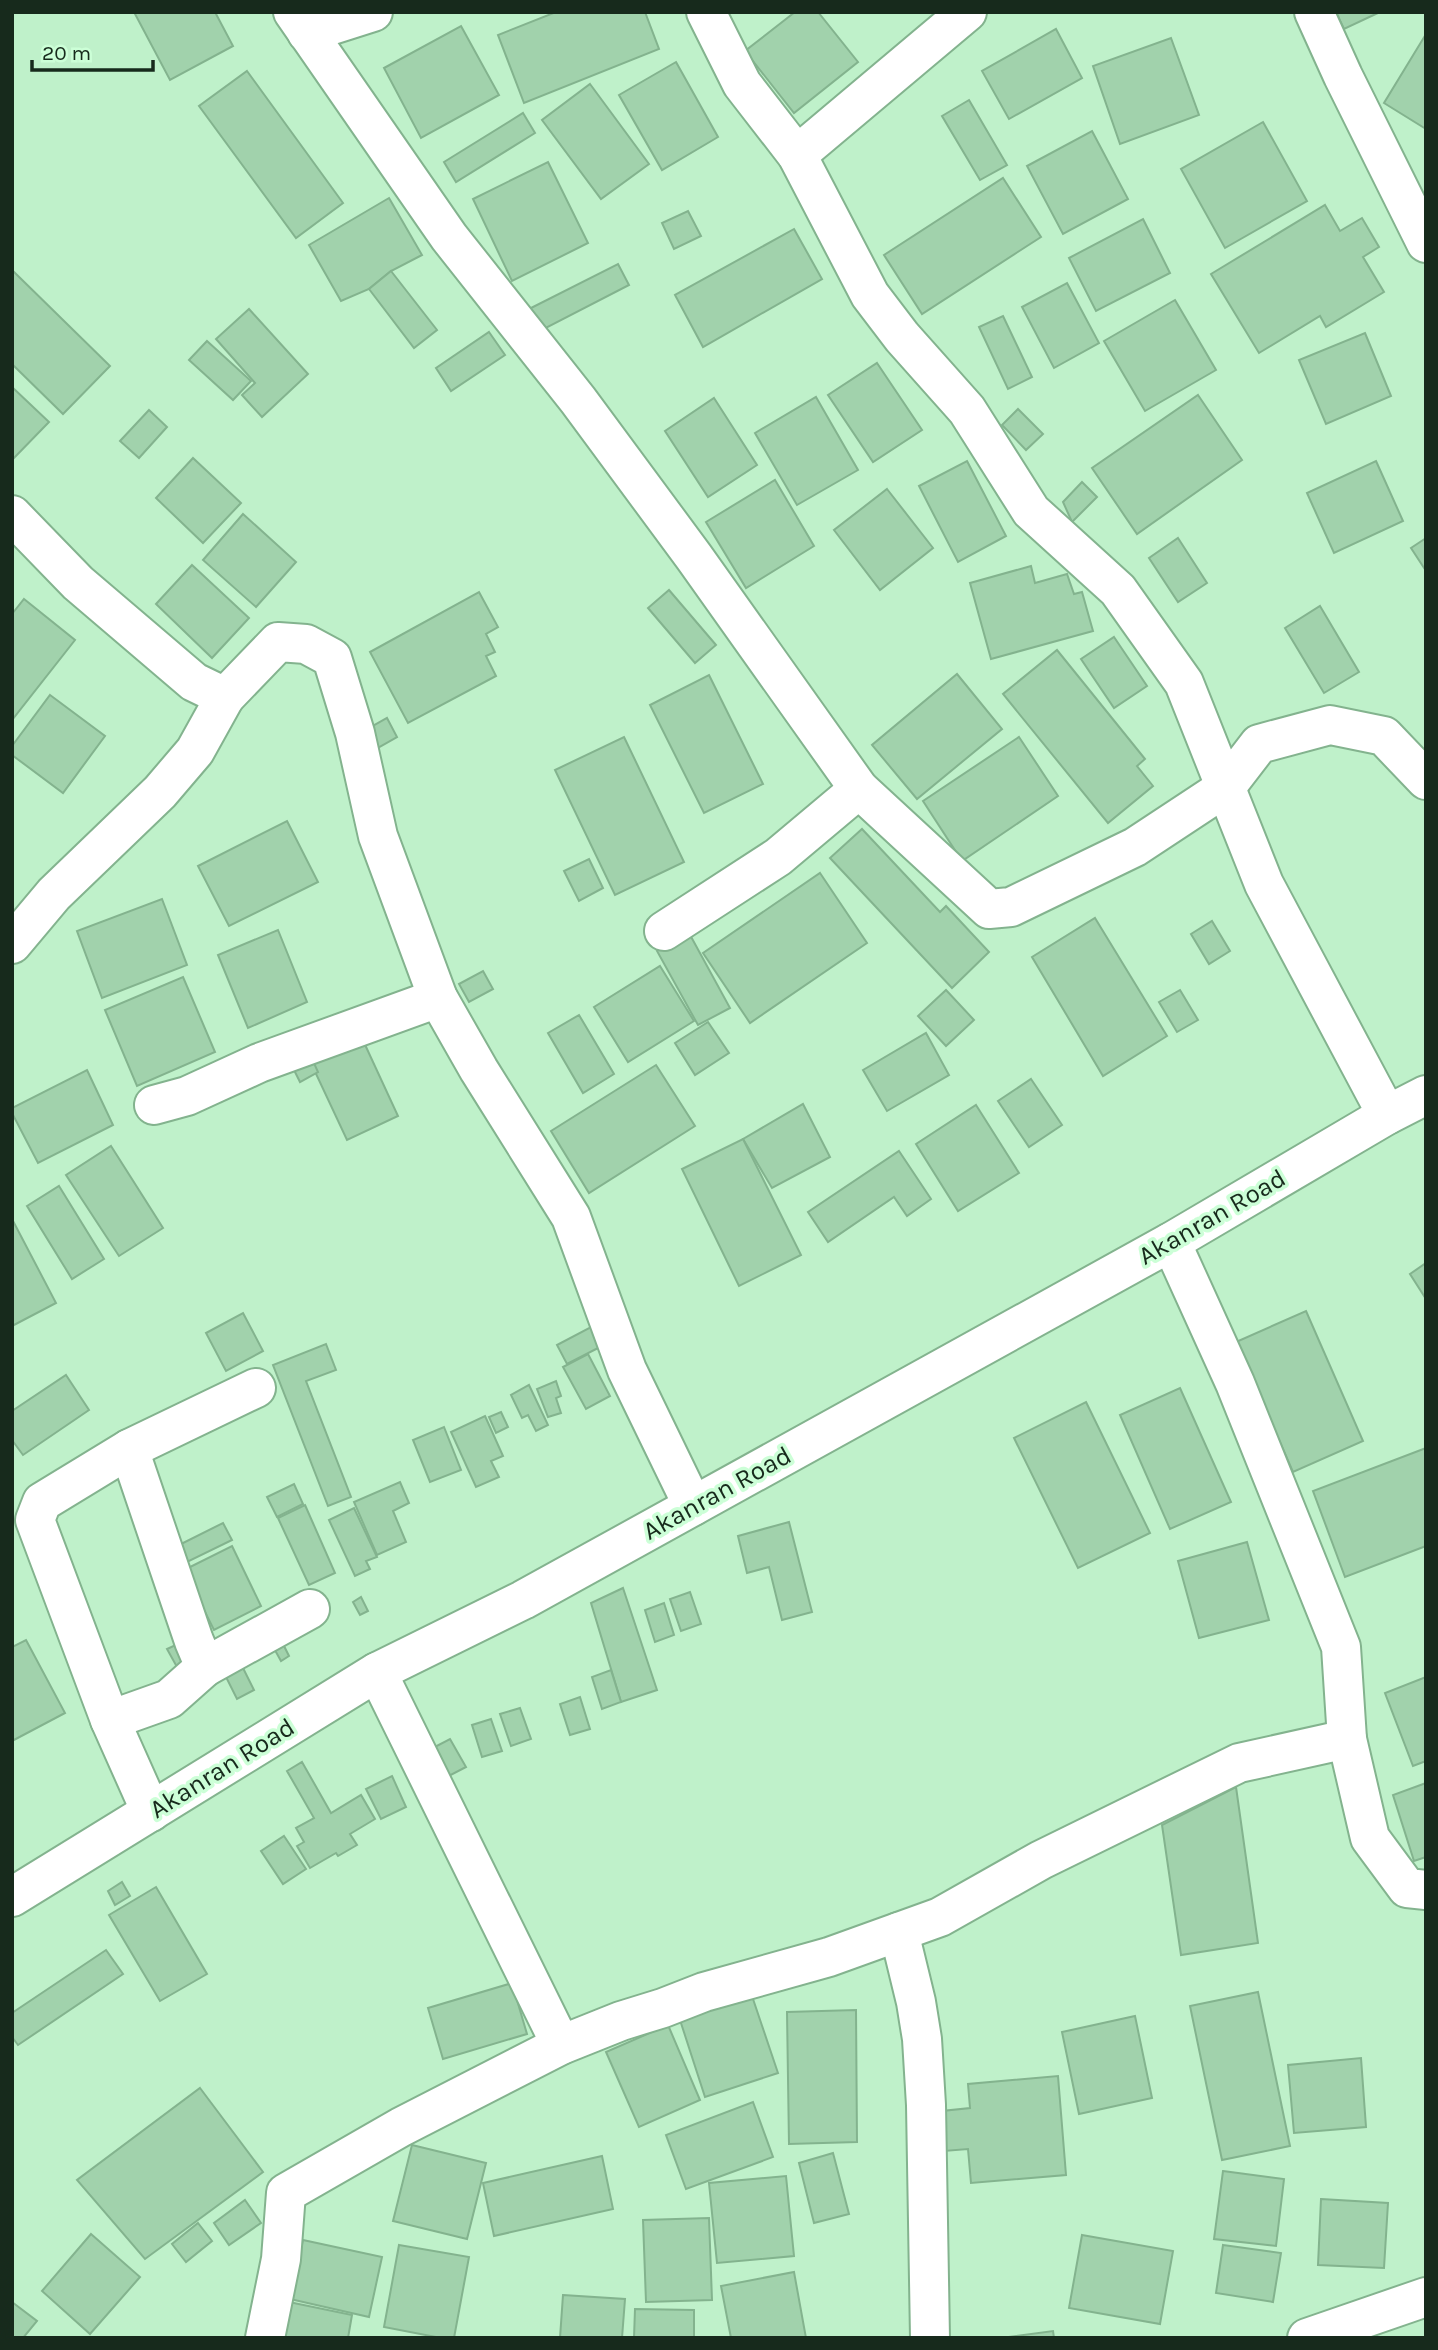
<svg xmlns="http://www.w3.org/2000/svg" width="1438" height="2350" font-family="Karla,sans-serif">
	<rect width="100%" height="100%" fill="#bff1ca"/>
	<g fill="#a1d2ac" stroke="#83b38e" stroke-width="2">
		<path d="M134,12H215L233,46L170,80Z"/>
		<path d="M556,12H645L659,49L524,103L498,35Z"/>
		<path d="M795,12H818L858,62L794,113L745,51Z"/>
		<path d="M1336,12H1380L1344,29Z"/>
		<path d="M461,26L499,95L421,138L384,68Z"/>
		<path d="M1056,29L1082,78L1009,119L982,71Z"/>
		<path d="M1426,34V129L1384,103Z"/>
		<path d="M1171,38L1199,115L1120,144L1093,66Z"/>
		<path d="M676,62L718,137L662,170L619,95Z"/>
		<path d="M247,71L343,203L296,238L199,106Z"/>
		<path d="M590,84L649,164L601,199L542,120Z"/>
		<path d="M969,100L1007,165L980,180L942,116Z"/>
		<path d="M523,113L535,133L456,182L444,162Z"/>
		<path d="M1263,122L1307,201L1225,248L1181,169Z"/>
		<path d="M1092,131L1128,199L1063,234L1027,166Z"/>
		<path d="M548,162L588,243L512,281L473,199Z"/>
		<path d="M1003,178L1041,237L922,314L884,255Z"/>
		<path d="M389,198L422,255L391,271L369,289L341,301L309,245Z"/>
		<path d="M1325,205L1340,231L1362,218L1379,247L1363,257L1384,292L1326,327L1320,316L1259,353L1211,274Z"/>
		<path d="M688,211L701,236L674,249L662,223Z"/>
		<path d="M1143,219L1170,273L1096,311L1069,258Z"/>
		<path d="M794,229L822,279L703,347L675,295Z"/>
		<path d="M618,264L629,285L540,331L529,309Z"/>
		<path d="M12,270L110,366L63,414L12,364Z"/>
		<path d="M391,271L437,330L414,348L369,289Z"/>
		<path d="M1067,283L1099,343L1054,368L1022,307Z"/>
		<path d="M1175,300L1216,370L1145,411L1104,341Z"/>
		<path d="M249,309L308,374L262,417L242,395L255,383L216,339Z"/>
		<path d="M1003,316L1032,377L1008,389L979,327Z"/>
		<path d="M489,332L505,355L451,391L436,368Z"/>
		<path d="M1365,333L1391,396L1326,424L1299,360Z"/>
		<path d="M207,341L251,381L233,400L189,360Z"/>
		<path d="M877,363L922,430L873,462L828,395Z"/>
		<path d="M12,387L49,422L12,460Z"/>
		<path d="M1198,395L1242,460L1137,534L1092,468Z"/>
		<path d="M816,397L858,470L797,505L755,433Z"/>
		<path d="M714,398L757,465L708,497L665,431Z"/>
		<path d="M1018,409L1043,434L1026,450L1002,425Z"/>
		<path d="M149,410L167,427L139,458L120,441Z"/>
		<path d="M193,458L241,503L203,543L156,498Z"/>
		<path d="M967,461L1006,536L958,562L919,486Z"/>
		<path d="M1376,461L1403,521L1334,553L1307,493Z"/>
		<path d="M775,480L814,546L746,588L706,522Z"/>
		<path d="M1082,482L1097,497L1072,522L1063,502Z"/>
		<path d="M887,489L933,548L880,590L834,530Z"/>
		<path d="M243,514L296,562L256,607L203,560Z"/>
		<path d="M1178,538L1207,583L1178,602L1149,558Z"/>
		<path d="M1426,538V571L1411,548Z"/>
		<path d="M192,565L249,618L212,658L156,604Z"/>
		<path d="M1031,566L1035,583L1067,574L1074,594L1082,592L1093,631L991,659L970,583Z"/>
		<path d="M669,590L716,645L695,663L648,608Z"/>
		<path d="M479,592L498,627L486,634L495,652L486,656L496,676L408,723L370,652Z"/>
		<path d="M24,599L75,640L12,720V614Z"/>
		<path d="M1320,606L1359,672L1324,693L1285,628Z"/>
		<path d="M1114,637L1147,686L1114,708L1081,659Z"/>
		<path d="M1057,650L1145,759L1137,766L1153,786L1108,823L1003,694Z"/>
		<path d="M957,674L1002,729L917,799L872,745Z"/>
		<path d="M709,675L763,784L704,813L650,705Z"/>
		<path d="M50,695L105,736L63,793L12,755V746Z"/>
		<path d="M387,718L397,737L374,750L364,731Z"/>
		<path d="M624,737L684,862L615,895L555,770Z"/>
		<path d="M1019,737L1058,796L962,861L923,801Z"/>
		<path d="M287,821L318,882L229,926L198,866Z"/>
		<path d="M862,829L940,912L946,906L989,952L952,988L830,858Z"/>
		<path d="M589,859L603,888L579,901L564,871Z"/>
		<path d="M820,873L867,943L750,1023L703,953Z"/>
		<path d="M162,899L187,965L102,998L77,931Z"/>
		<path d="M1095,918L1167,1036L1103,1076L1032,957Z"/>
		<path d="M1212,921L1230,951L1209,964L1191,934Z"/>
		<path d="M278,930L307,1002L248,1028L218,955Z"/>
		<path d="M689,933L730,1008L698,1025L657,951Z"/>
		<path d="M660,966L694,1021L628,1062L594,1007Z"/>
		<path d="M483,971L493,989L469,1002L459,984Z"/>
		<path d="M183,977L215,1052L137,1086L105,1010Z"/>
		<path d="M946,990L974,1020L946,1046L918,1016Z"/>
		<path d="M1180,990L1198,1020L1177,1032L1159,1002Z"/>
		<path d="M579,1015L614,1074L583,1093L548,1033Z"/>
		<path d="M708,1022L729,1053L695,1075L675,1043Z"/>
		<path d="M926,1033L949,1075L887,1111L863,1070Z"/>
		<path d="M361,1036L398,1116L347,1140L310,1061Z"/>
		<path d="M309,1052L318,1072L300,1082L290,1062Z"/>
		<path d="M656,1065L695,1126L589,1193L551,1131Z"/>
		<path d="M87,1070L113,1125L38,1163L12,1113V1108Z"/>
		<path d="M1031,1079L1062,1125L1029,1147L998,1101Z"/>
		<path d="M803,1104L830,1157L772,1188L743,1139Z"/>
		<path d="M976,1105L1019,1173L958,1211L916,1144Z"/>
		<path d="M743,1139L801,1255L739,1286L682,1169Z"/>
		<path d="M111,1146L163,1228L119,1256L66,1175Z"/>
		<path d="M899,1151L931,1199L907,1216L894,1197L828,1242L808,1212Z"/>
		<path d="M59,1186L104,1259L72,1279L27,1206Z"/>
		<path d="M12,1219L56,1303L12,1326Z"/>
		<path d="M1426,1263V1299L1410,1274Z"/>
		<path d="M1306,1311L1363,1441L1293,1472L1236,1342Z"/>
		<path d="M243,1313L263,1351L226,1371L206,1333Z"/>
		<path d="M591,1327L602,1346L567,1364L557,1345Z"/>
		<path d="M326,1344L336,1370L306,1381L351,1497L328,1506L273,1365Z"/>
		<path d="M588,1354L610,1396L586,1409L563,1367Z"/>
		<path d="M66,1375L89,1410L23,1455L12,1440V1411Z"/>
		<path d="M556,1381L561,1396L556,1398L561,1413L548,1417L537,1389Z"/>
		<path d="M529,1385L548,1425L536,1431L528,1415L522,1418L511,1395Z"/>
		<path d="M1180,1388L1231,1502L1170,1529L1120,1415Z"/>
		<path d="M1086,1402L1150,1533L1078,1568L1014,1438Z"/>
		<path d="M501,1412L508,1427L496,1433L489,1417Z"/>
		<path d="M485,1416L503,1456L491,1461L499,1477L476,1487L451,1432Z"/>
		<path d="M444,1427L461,1470L430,1482L413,1440Z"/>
		<path d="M1426,1448V1546L1345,1577L1313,1491Z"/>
		<path d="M400,1482L409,1503L393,1511L406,1542L377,1555L354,1502Z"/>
		<path d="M294,1484L303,1504L277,1517L267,1497Z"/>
		<path d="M305,1505L335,1573L309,1585L278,1518Z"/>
		<path d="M354,1508L377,1557L366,1561L370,1569L355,1576L329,1520Z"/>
		<path d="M789,1522L812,1612L782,1620L769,1567L747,1573L738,1536Z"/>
		<path d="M223,1523L232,1540L185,1563L177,1546Z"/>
		<path d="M1247,1542L1269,1620L1199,1638L1178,1561Z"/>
		<path d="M232,1546L261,1606L214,1630L184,1570Z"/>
		<path d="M623,1588L657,1690L621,1702L591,1603Z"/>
		<path d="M690,1592L701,1624L681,1631L670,1599Z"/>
		<path d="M361,1597L368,1611L360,1615L353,1602Z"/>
		<path d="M664,1603L674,1635L655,1642L645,1610Z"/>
		<path d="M280,1638L289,1656L281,1661L271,1643Z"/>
		<path d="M26,1640L65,1713L12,1741V1647Z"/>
		<path d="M180,1643L190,1661L177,1667L167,1649Z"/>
		<path d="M242,1666L254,1690L237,1699L225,1675Z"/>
		<path d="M611,1670L621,1702L602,1709L592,1677Z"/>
		<path d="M1426,1677V1761L1413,1766L1385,1693Z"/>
		<path d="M580,1697L590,1729L570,1735L560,1704Z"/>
		<path d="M520,1708L531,1739L511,1746L500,1714Z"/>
		<path d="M491,1719L502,1751L482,1757L472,1725Z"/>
		<path d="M450,1739L466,1767L445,1778L429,1750Z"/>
		<path d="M302,1762L331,1813L361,1795L375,1819L350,1834L357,1845L338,1856L336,1853L310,1868L297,1846L304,1842L296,1828L314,1818L287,1771Z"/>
		<path d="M392,1776L406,1807L381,1819L366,1789Z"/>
		<path d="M1426,1783V1857L1414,1861L1393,1795Z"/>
		<path d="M1236,1787L1258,1943L1181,1955L1162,1825Z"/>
		<path d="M284,1836L306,1869L283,1884L261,1851Z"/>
		<path d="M122,1882L130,1896L115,1905L108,1891Z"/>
		<path d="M156,1887L207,1974L160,2001L109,1915Z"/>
		<path d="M106,1950L123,1974L18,2045L12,2037V2013Z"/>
		<path d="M512,1983L527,2034L443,2059L428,2008Z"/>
		<path d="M1258,1992L1290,2146L1222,2160L1190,2006Z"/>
		<path d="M752,1996L778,2073L705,2097L680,2020Z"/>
		<path d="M856,2010L857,2142L789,2144L787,2012Z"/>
		<path d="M1135,2016L1152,2098L1079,2114L1062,2032Z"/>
		<path d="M668,2025L700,2100L639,2127L606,2052Z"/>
		<path d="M1361,2058L1366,2127L1294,2133L1288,2065Z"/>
		<path d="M1058,2076L1066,2175L971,2183L968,2149L944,2151L942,2111L970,2108L968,2084Z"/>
		<path d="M200,2088L263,2172L145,2259L77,2180Z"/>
		<path d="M753,2102L773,2157L686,2189L666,2135Z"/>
		<path d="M412,2145L486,2163L467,2239L393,2221Z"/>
		<path d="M833,2153L849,2214L814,2223L799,2163Z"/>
		<path d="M602,2156L613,2209L494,2236L483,2183Z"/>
		<path d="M1223,2171L1284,2179L1276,2246L1214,2239Z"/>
		<path d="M786,2176L794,2256L717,2263L709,2183Z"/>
		<path d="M1321,2199L1388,2203L1384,2268L1318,2265Z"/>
		<path d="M245,2200L261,2223L229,2245L214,2223Z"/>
		<path d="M709,2218L712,2300L646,2302L643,2220Z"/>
		<path d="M198,2223L212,2241L186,2262L172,2244Z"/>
		<path d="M91,2234L140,2277L90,2334L42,2291Z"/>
		<path d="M1082,2235L1173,2251L1160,2324L1069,2308Z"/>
		<path d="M303,2240L382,2257L369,2317L290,2299Z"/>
		<path d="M399,2245L469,2257L454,2338H441L384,2327Z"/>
		<path d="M1223,2245L1281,2253L1273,2302L1216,2293Z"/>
		<path d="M794,2272L806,2338H731L721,2286Z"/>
		<path d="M563,2295L625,2299L622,2338H560Z"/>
		<path d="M12,2302L37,2321L23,2338H12Z"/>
		<path d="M289,2302L352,2315L348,2338H284Z"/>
		<path d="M635,2309L694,2310V2338H634Z"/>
		<path d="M1053,2331L1054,2338H1001Z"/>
	</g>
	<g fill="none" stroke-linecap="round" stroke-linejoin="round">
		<g stroke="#83b38e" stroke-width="42">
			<g id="minor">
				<path d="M293,12L449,237L578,400L694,557L859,789L989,909L1011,907L1135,847L1226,787L1259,744L1330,725L1384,736L1426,780"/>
				<path d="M706,12L742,84L797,155L870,295L902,337L967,410L1031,511L1118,590L1184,683L1264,884L1387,1115"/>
				<path d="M1314,12L1343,76L1426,243"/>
				<path d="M307,33L373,12"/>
				<path d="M797,155L967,12"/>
				<path d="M12,515L78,583L194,682L225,697L278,642L306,644L332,658L355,733L378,836L438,998L479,1070L571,1217L627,1370L693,1506"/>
				<path d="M664,931L778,857L859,789"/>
				<path d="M12,944L54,894L160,792L195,751L225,697"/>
				<path d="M154,1105L187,1096L259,1063L438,998"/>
				<path d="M1171,1242L1235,1383L1341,1647L1347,1739L1370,1838L1407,1888L1426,1890"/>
				<path d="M205,1667L310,1609"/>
				<path d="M377,1672L561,2045"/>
				<path d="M110,1720L169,1699L205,1667L194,1641L129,1449"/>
				<path d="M151,1812L110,1720L35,1520L42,1502L129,1449L256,1388"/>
				<path d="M899,1932L916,2002L922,2039L926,2105L930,2338"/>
				<path d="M265,2338L281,2259L286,2193L401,2127L561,2045L621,2021L663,2008L704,1992L829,1957L940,1917L1041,1860L1239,1763L1347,1739"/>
				<path d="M1307,2338L1426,2297"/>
			</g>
		</g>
		<g stroke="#83b38e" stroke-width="42">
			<path id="major" d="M12,1897L377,1672L523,1600L1171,1242L1387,1115L1426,1095"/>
		</g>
		<use href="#minor" stroke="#fff" stroke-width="38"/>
		<use href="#major" stroke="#fff" stroke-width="38"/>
	</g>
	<g text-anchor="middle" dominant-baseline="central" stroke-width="7" stroke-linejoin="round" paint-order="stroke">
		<g font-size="26" fill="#172a1c" stroke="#ccffd7">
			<text transform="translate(1212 1217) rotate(-30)">Akanran Road</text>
			<text transform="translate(717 1493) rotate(-29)">Akanran Road</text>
			<text transform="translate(222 1768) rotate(-32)">Akanran Road</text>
		</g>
	</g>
	<rect width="1438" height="2350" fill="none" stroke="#172a1c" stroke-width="28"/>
	<path d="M32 60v10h121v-10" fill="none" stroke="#172a1c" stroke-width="3.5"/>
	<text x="42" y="60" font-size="21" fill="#172a1c" stroke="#ccffd7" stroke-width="5" paint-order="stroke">20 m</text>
</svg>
